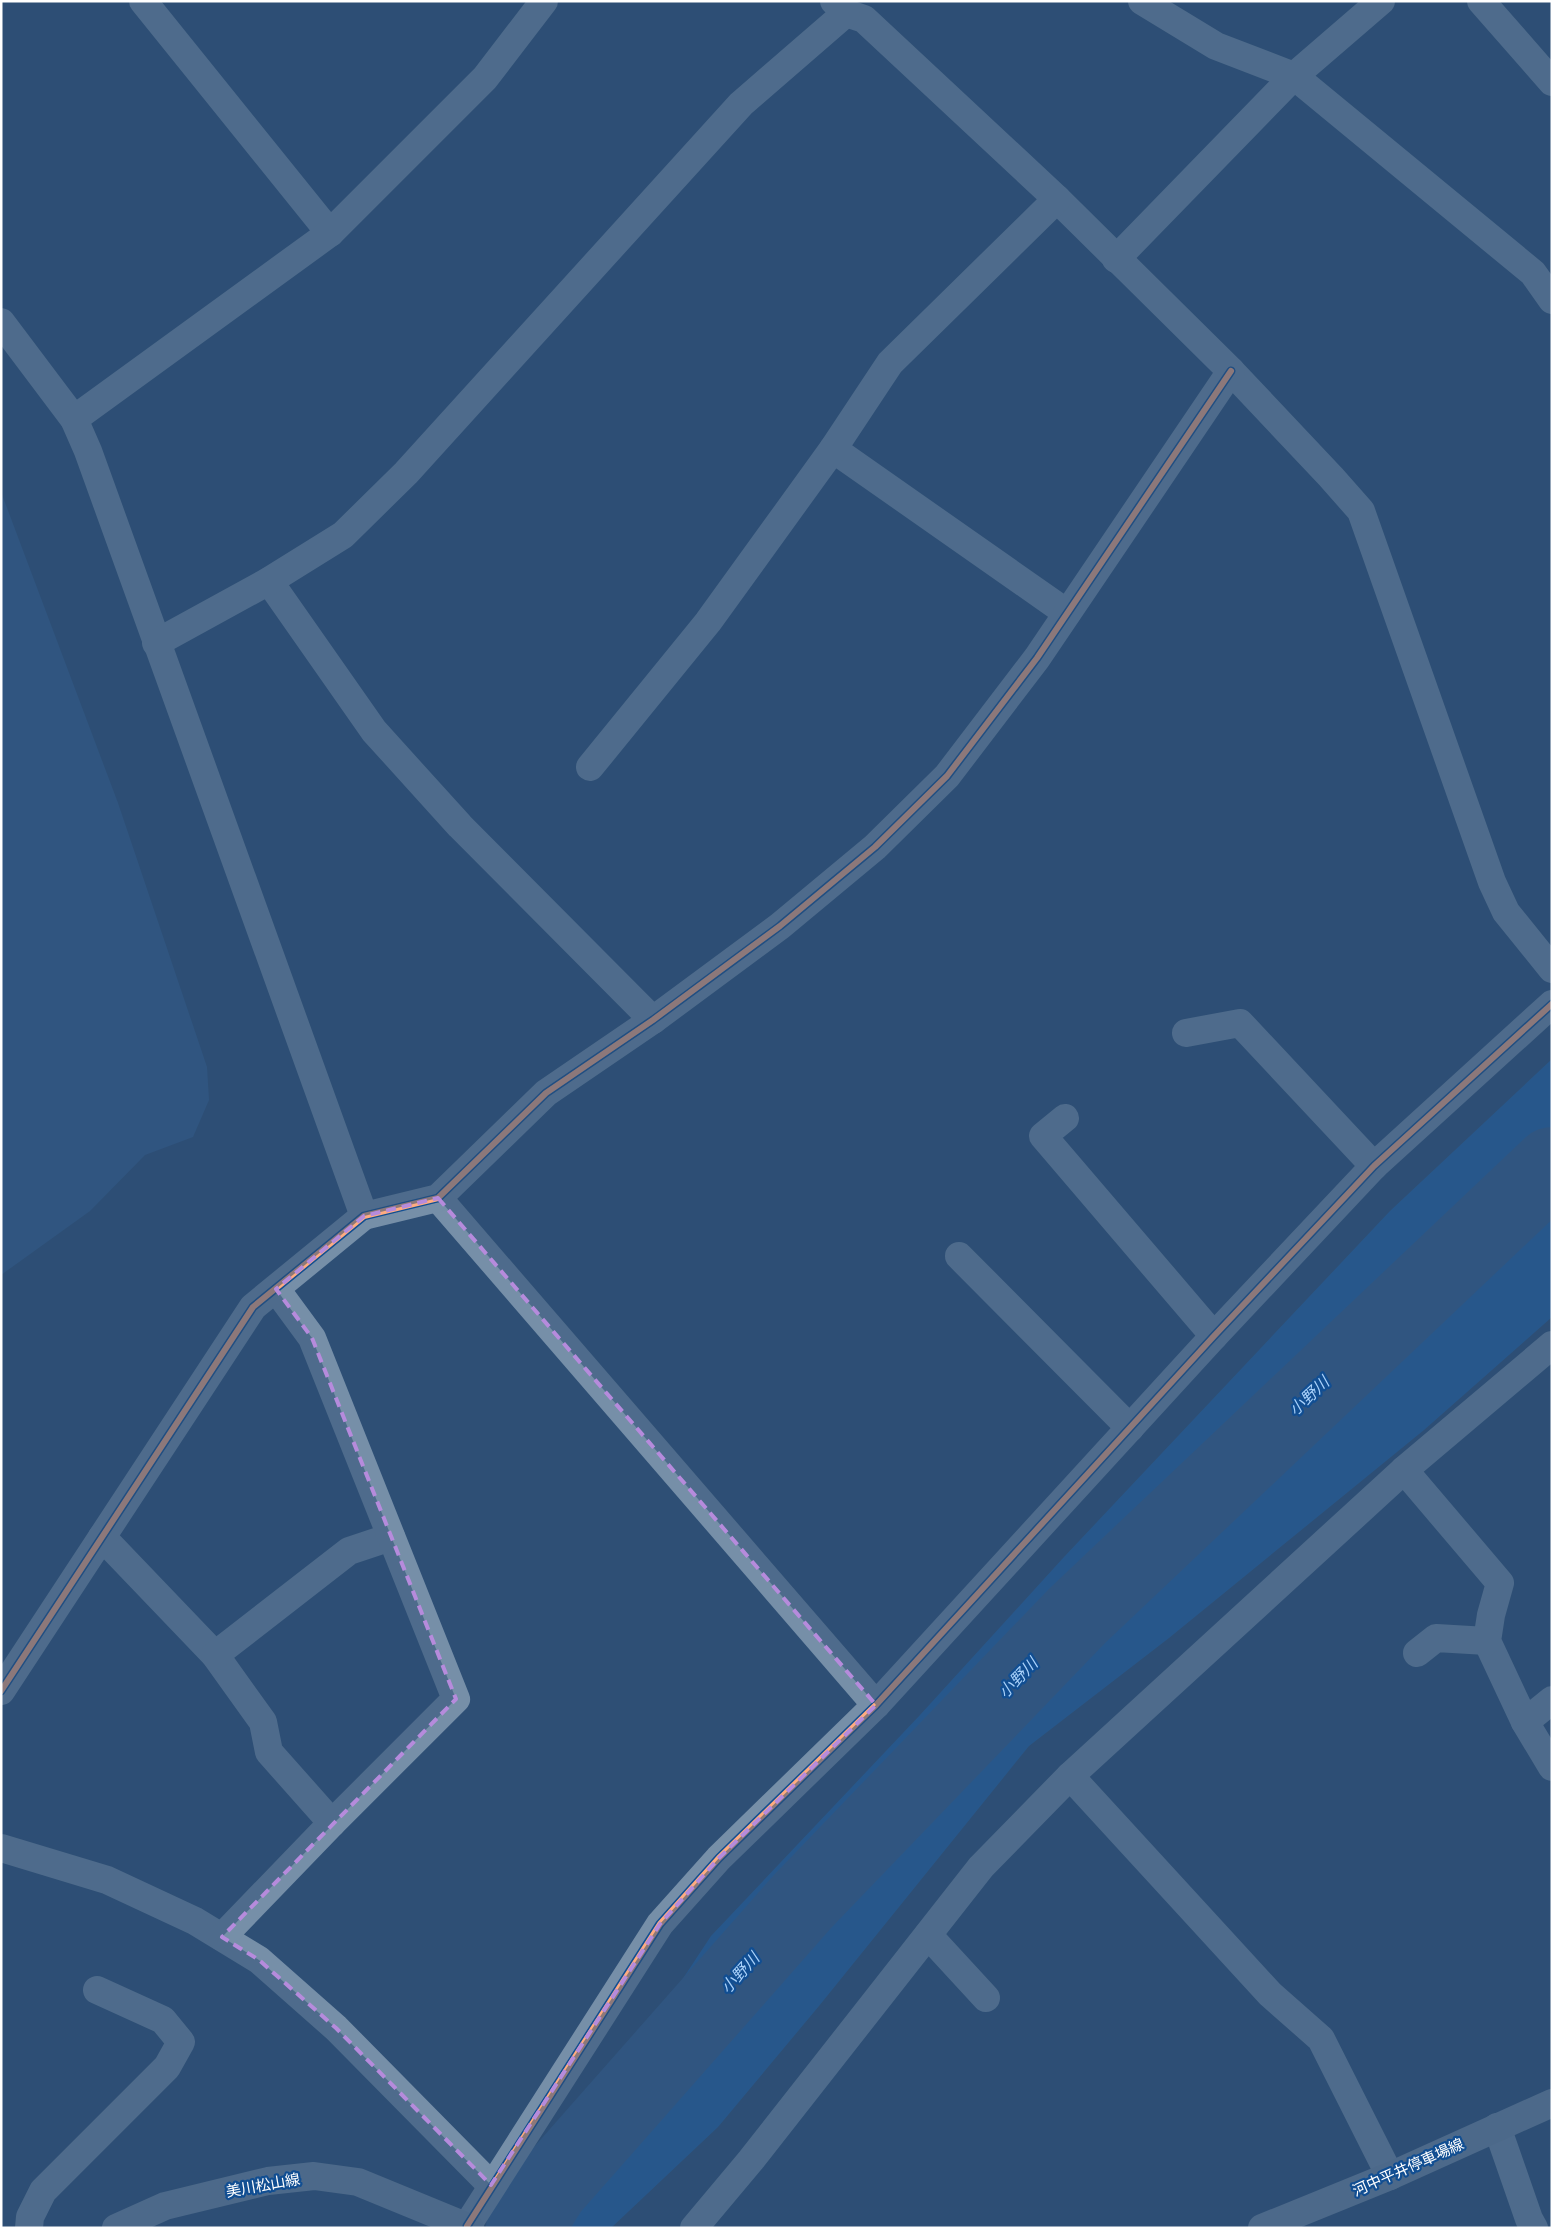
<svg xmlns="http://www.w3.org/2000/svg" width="1553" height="2229" font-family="'Space Grotesk','Noto Sans JP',sans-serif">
	<rect width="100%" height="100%" fill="#2e4f75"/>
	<path fill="#2163a7" d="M1552,1059V1317L1424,1430L1169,1638L1029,1746L819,2006L718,2127L611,2228H509L582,2132L711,1936L920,1715L1064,1557L1390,1211Z"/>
	<path fill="#335e8f" d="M1,492L118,803L207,1067L209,1100L193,1137L145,1155L90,1211L1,1275Z"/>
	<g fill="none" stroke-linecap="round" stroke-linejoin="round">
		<path stroke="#335e8f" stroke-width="78" d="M525,2228L549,2189L803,1901L1077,1616L1552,1166"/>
		<g stroke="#768fa8" stroke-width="28">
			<path d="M143,1L330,233"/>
			<path d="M834,1L846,13L864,19L1057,199L1231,371L1331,477L1361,511L1492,882L1506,912L1552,969"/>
			<path d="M1142,1L1216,46L1294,76L1533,273L1552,300"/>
			<path d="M1481,1L1552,82"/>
			<path d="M1116,259L1294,76L1381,1"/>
			<path d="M1,322L74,419L88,451L364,1216"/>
			<path d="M74,419L330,233L485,78L544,1"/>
			<path d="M833,449L1067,613"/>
			<path d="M269,581L374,731L460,826L653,1020"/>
			<path d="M156,643L269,581L343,535L406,473L741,104L846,13"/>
			<path d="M590,767L708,622L833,449L890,363L1057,199"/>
			<path d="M1186,1033L1240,1023L1374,1166"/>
			<path d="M1065,1118L1043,1136L1214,1336"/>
			<path d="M438,1198L876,1705"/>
			<path d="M959,1256L1130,1428"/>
			<path d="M1404,1470L1500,1583L1491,1615L1487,1641L1525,1722L1552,1767"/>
			<path d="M102,1537L215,1655L263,1722L269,1752L332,1823"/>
			<path d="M1417,1653L1436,1638L1487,1641"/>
			<path d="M215,1655L349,1551L391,1537"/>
			<path d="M1,1691L253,1307L364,1216L438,1198L546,1093L653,1020L780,926L875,847L947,776L1037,658L1231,371"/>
			<path d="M1525,1722L1552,1700"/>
			<path d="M1070,1776L1270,1994L1321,2039L1390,2176"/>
			<path d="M1,1848L107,1880L195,1921L259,1960L336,2028L491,2185"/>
			<path d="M928,1935L986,1998"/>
			<path d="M222,1937L332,1823L456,1699L312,1338L276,1289"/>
			<path d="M1497,2127L1529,2219L1534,2228"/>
			<path d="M467,2226L660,1924L719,1858L876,1705L1214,1336L1374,1166L1552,1004"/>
			<path d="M29,2228L30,2217L43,2191L167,2067L181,2042L163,2020L97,1990"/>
			<path d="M694,2228L751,2160L981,1867L1070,1776L1404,1470L1552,1345"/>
		</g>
		<g stroke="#728aa4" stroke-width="28">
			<path d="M116,2228L165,2206L268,2181L314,2176L358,2182L470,2228"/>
			<path d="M1262,2228L1390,2176L1552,2103"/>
		</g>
		<g stroke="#114e92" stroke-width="9">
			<g id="cycleway">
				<path d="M1,1691L253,1307L364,1216L438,1198L546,1093L653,1020L780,926L875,847L947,776L1037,658L1231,371"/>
				<path d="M467,2226L660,1924L719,1858L876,1705L1214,1336L1374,1166L1552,1004"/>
			</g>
		</g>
		<use href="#cycleway" stroke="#ffac80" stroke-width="6"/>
	</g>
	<path d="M0 0H1553V2229H0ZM438,1198L876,1705L719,1858L660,1924L491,2185L336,2028L259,1960L222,1937L456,1699L312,1338L276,1289L364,1216Z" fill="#2e4f75" fill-opacity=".55" fill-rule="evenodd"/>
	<path fill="none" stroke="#b68bdc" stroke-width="4" stroke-dasharray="10 6" stroke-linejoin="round" d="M438,1198L876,1705L719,1858L660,1924L491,2185L336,2028L259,1960L222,1937L456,1699L312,1338L276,1289L364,1216Z"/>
	<g text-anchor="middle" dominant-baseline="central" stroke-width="4.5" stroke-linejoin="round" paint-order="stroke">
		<g font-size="15" fill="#fff" stroke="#114e92">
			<text transform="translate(1408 2167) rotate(-24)">河中平井停車場線</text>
			<text transform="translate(263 2185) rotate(-10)">美川松山線</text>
		</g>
		<g font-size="16" font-style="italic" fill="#a9d1fa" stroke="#114e92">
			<text transform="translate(1309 1396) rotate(-43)">小野川</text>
			<text transform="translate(1018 1678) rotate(-46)">小野川</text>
			<text transform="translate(740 1973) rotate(-48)">小野川</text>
		</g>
	</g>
	<rect width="1553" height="2229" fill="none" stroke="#ffffff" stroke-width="5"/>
</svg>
